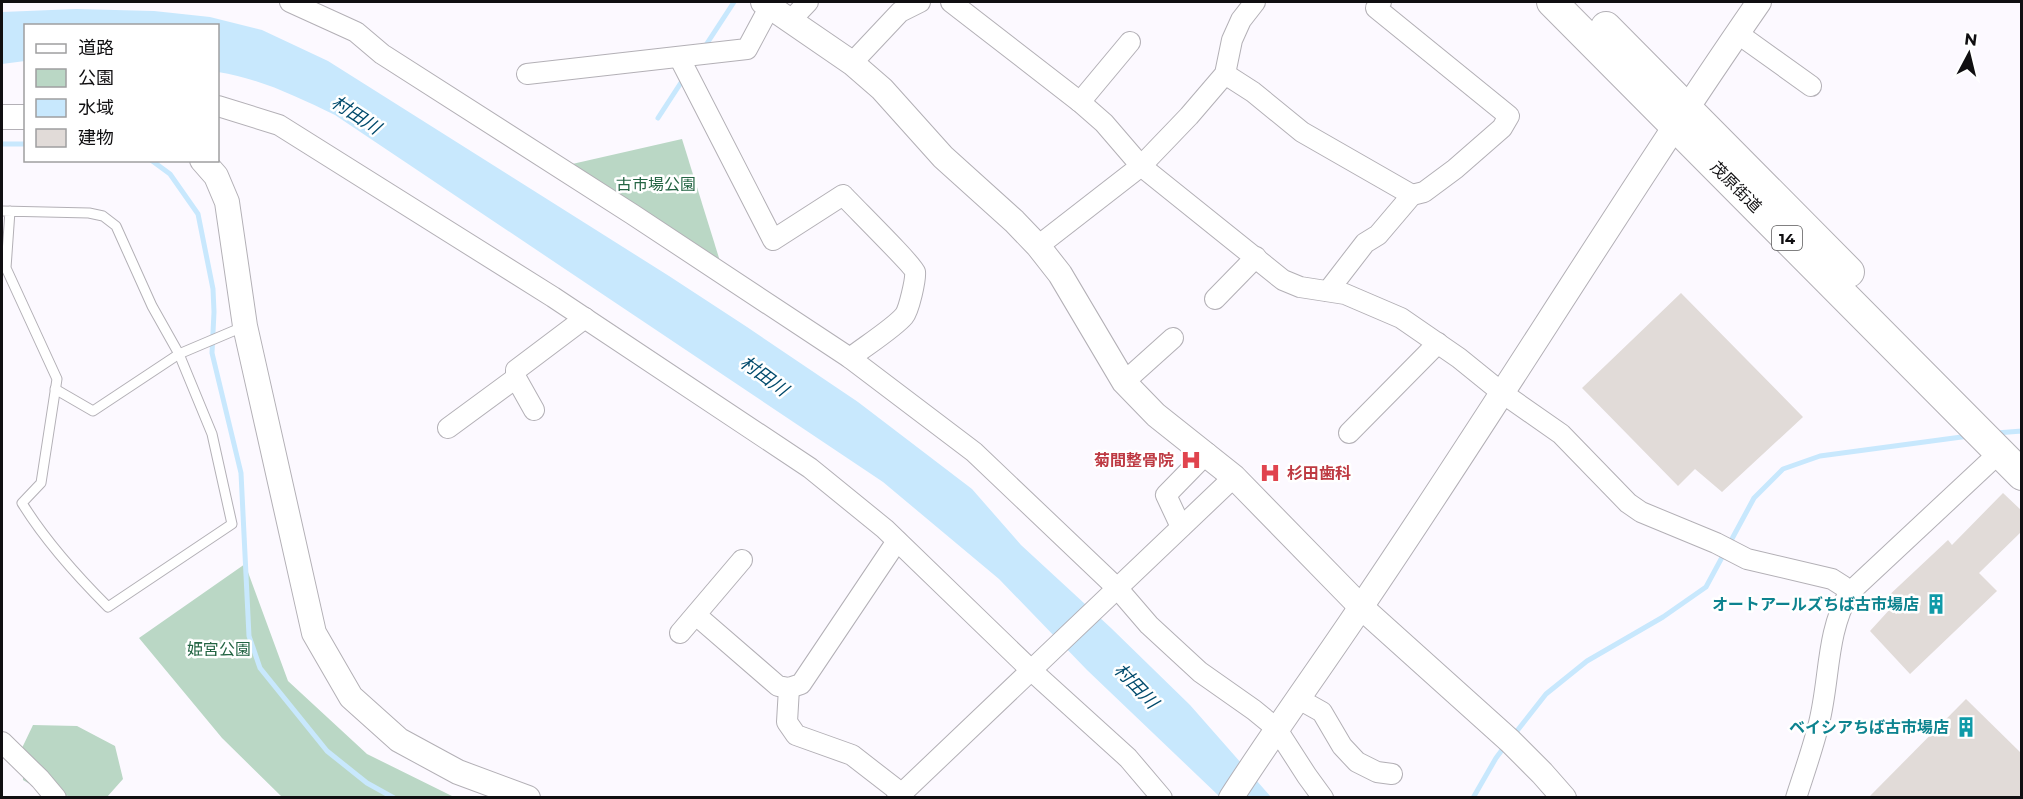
<svg xmlns="http://www.w3.org/2000/svg" width="2023" height="799" font-family="Montserrat,'Noto Sans JP',sans-serif">
	<rect width="100%" height="100%" fill="#fcf9ff"/>
	<g fill="#bad7c5">
		<path d="M682,139L724,274L559,167Z"/>
		<path d="M245,564L288,681L367,754L454,797H282L222,738L139,638Z"/>
		<path d="M33,725L77,726L115,746L123,779L107,797C75,797 51,798 23,780L22,748Z"/>
	</g>
	<path fill="#c8e8fd" d="M76,9L154,11L210,17L262,30L328,61L669,276L747,327L858,402L972,489L1021,545L1111,628L1190,705L1271,797H1220L1087,670L999,579L883,482L335,115C295,96 261,79 218,72V26H26L25,61L2,64V12Z"/>
	<g fill="none" stroke-linecap="round" stroke-linejoin="round">
		<g stroke="#c8e8fd" stroke-width="5">
			<path d="M704,48L734,2"/>
			<path d="M658,118L684,78"/>
			<path d="M2,144H26"/>
			<path d="M151,160L170,174L198,214L213,289L214,312L212,353L241,473L249,636L260,668L327,751L367,783L394,798"/>
			<path d="M1996,433L2022,431"/>
			<path d="M1513,736L1546,694L1587,661L1663,617L1706,587L1754,498L1783,469L1820,456L1969,436"/>
			<path d="M1473,798L1496,758L1505,746"/>
		</g>
	</g>
	<g fill="#e1dbd8">
		<path d="M1681,293L1803,417L1722,492L1695,469L1678,486L1582,388Z"/>
		<path d="M2003,493L2022,511V531L1979,573L1997,591L1910,674L1870,631L1891,608L1884,600L1948,540L1952,545Z"/>
		<path d="M1966,699L2022,754V798H1868Z"/>
	</g>
	<g fill="none" stroke-linecap="round" stroke-linejoin="round">
		<g stroke="#b3b0b6" stroke-width="11">
			<g id="service">
				<path d="M2,211L89,213L103,216L116,226L152,306L179,354L212,434L232,524L108,607C76,575 46,542 22,503L41,483L57,379L6,268L10,211"/>
				<path d="M55,389L93,411L179,354L245,326"/>
			</g>
		</g>
		<g stroke="#b3b0b6" stroke-width="22">
			<g id="minor">
				<path d="M290,2L356,32L382,54L632,214L850,358L974,452L1118,589L1149,625L1200,672L1254,710L1276,728L1307,776L1323,798"/>
				<path d="M951,2L1080,102L1104,123L1141,166L1283,280L1300,287L1345,294L1401,318L1459,358L1501,392L1561,434L1628,503L1641,512L1716,543L1747,559L1832,579L1843,586L1849,593"/>
				<path d="M791,20L808,2"/>
				<path d="M1737,33L1811,86"/>
				<path d="M679,57L773,240L843,195C852,205 913,265 915,272C916,279 909,310 904,316C894,328 864,347 850,358"/>
				<path d="M852,63L900,12L920,2"/>
				<path d="M527,74L747,49L770,6"/>
				<path d="M1225,74L1253,92L1302,132L1412,195"/>
				<path d="M1080,102L1130,42"/>
				<path d="M218,106L279,125L553,297L810,468L885,529L1032,671L1128,758L1162,798"/>
				<path d="M1038,246L1141,166L1189,116L1225,74L1232,40L1241,20L1255,2"/>
				<path d="M1328,291L1365,243L1378,235L1412,195L1424,192L1455,169L1502,128L1509,116L1376,8L1381,2"/>
				<path d="M1215,299L1256,257"/>
				<path d="M1124,382L1173,338"/>
				<path d="M534,410L516,378V370L585,318"/>
				<path d="M448,428L516,378"/>
				<path d="M1349,433L1438,343"/>
				<path d="M1181,527L1166,495L1207,453"/>
				<path d="M696,615L778,686L789,688L801,684L897,541"/>
				<path d="M680,633L742,560"/>
				<path d="M789,688L787,722L796,735L852,755L901,793"/>
				<path d="M1297,698L1322,712L1342,746L1357,762L1377,772L1392,774"/>
				<path d="M2,742L40,779L56,798"/>
				<path d="M897,798L1234,477"/>
				<path d="M1796,798C1804,773 1813,748 1819,723C1830,679 1826,633 1849,593L2000,452"/>
			</g>
		</g>
		<g stroke="#b3b0b6" stroke-width="26">
			<g id="tertiary">
				<path d="M763,2L852,63L882,89L943,157L1014,221L1038,246L1060,274L1124,382L1156,415L1234,477L1361,607L1510,741L1542,773L1564,798"/>
				<path d="M2,117H26"/>
				<path d="M202,160L216,176L227,202L245,326L314,633L351,697L399,740L458,772L528,798"/>
				<path d="M1231,798C1273,733 1318,671 1361,607C1497,407 1622,200 1759,2"/>
			</g>
		</g>
		<g stroke="#b3b0b6" stroke-width="32">
			<g id="primary">
				<path d="M1552,2L2022,475"/>
				<path d="M1606,27L1849,272"/>
			</g>
		</g>
		<use href="#service" stroke="#fff" stroke-width="9"/>
		<use href="#minor" stroke="#fff" stroke-width="20"/>
		<use href="#tertiary" stroke="#fff" stroke-width="24"/>
		<use href="#primary" stroke="#fff" stroke-width="30"/>
	</g>
	<defs>
		<g id="hospital-bare" transform="scale(1.62)"><path d="M-5-5h3v3.5h4V-5h3V5h-3V1.5h-4V5h-3Z" fill="#e0444e" stroke="#fff" stroke-width="2.5" paint-order="stroke"/></g>
		<g id="building-bare" transform="scale(1.62)"><path d="M-4-6H4V6H1V3H-1V6H-4ZM-2.5-4.3h1.7v1.8h-1.7ZM.8-4.3h1.7v1.8H.8ZM-2.5-1h1.7V.8h-1.7ZM.8-1h1.7V.8H.8Z" fill="#0f9aa8" stroke="#fff" stroke-width="2.5" paint-order="stroke"/></g>
	</defs>
	<g fill-rule="evenodd">
		<use href="#hospital-bare" x="1191" y="460"/>
		<use href="#hospital-bare" x="1270" y="473"/>
		<use href="#building-bare" x="1936" y="604"/>
		<use href="#building-bare" x="1966" y="727"/>
	</g>
	<g text-anchor="middle" dominant-baseline="central" stroke-width="5" stroke-linejoin="round" paint-order="stroke">
		<rect fill="#fff" stroke="#585758" stroke-width="1.5" x="1772" y="226" width="30" height="24" rx="4.5"/>
		<g font-size="15" font-weight="bold" fill="#100f11">
			<text x="1787" y="238">14</text>
		</g>
		<g font-size="16" fill="#236443" stroke="#fff">
			<text x="656" y="184">古市場公園</text>
			<text x="219" y="649">姫宮公園</text>
		</g>
		<g font-size="16" fill="#100f11" stroke="#fff">
			<text transform="translate(1736 187) rotate(45)">茂原街道</text>
		</g>
		<g font-size="16" font-weight="bold" fill="#be3a42" stroke="#fff" text-anchor="end">
			<text x="1174" y="460">菊間整骨院</text>
			<text x="1287" y="473" text-anchor="start">杉田歯科</text>
		</g>
		<g font-size="16" font-weight="bold" fill="#0d838f" stroke="#fff" text-anchor="end">
			<text x="1919" y="604">オートアールズちば古市場店</text>
			<text x="1949" y="727">ベイシアちば古市場店</text>
		</g>
		<g font-size="18" font-style="italic" fill="#004a6c" stroke="#fff">
			<text transform="translate(356 115) rotate(33)">村田川</text>
			<text transform="translate(764 376) rotate(36)">村田川</text>
			<text transform="translate(1136 686) rotate(46)">村田川</text>
		</g>
	</g>
	<rect width="2023" height="799" fill="none" stroke="#100f11" stroke-width="6"/>
	<rect x="24" y="24" width="195" height="138" fill="#ffffff" stroke="#9f9fa0" stroke-width="1.5"/>
	<rect x="36" y="44" width="30" height="9" fill="#ffffff" stroke="#9f9fa0" stroke-width="1.5"/>
	<text x="78" y="54" font-size="18" fill="#100f11">道路</text>
	<rect x="36" y="69" width="30" height="18" fill="#bad7c5" stroke="#9f9fa0" stroke-width="1.5"/>
	<text x="78" y="84" font-size="18" fill="#100f11">公園</text>
	<rect x="36" y="99" width="30" height="18" fill="#c8e8fd" stroke="#9f9fa0" stroke-width="1.5"/>
	<text x="78" y="114" font-size="18" fill="#100f11">水域</text>
	<rect x="36" y="129" width="30" height="18" fill="#e1dbd8" stroke="#9f9fa0" stroke-width="1.5"/>
	<text x="78" y="144" font-size="18" fill="#100f11">建物</text>
	<g transform="translate(1969 54) rotate(7)" stroke="#ffffff" stroke-width="4.5" paint-order="stroke">
	<path d="M0-4.5L10 22L0 15L-10 22Z" fill="#100f11"/>
	<text y="-9" font-size="16" font-weight="bold" text-anchor="middle" fill="#100f11">N</text>
	</g>
</svg>
